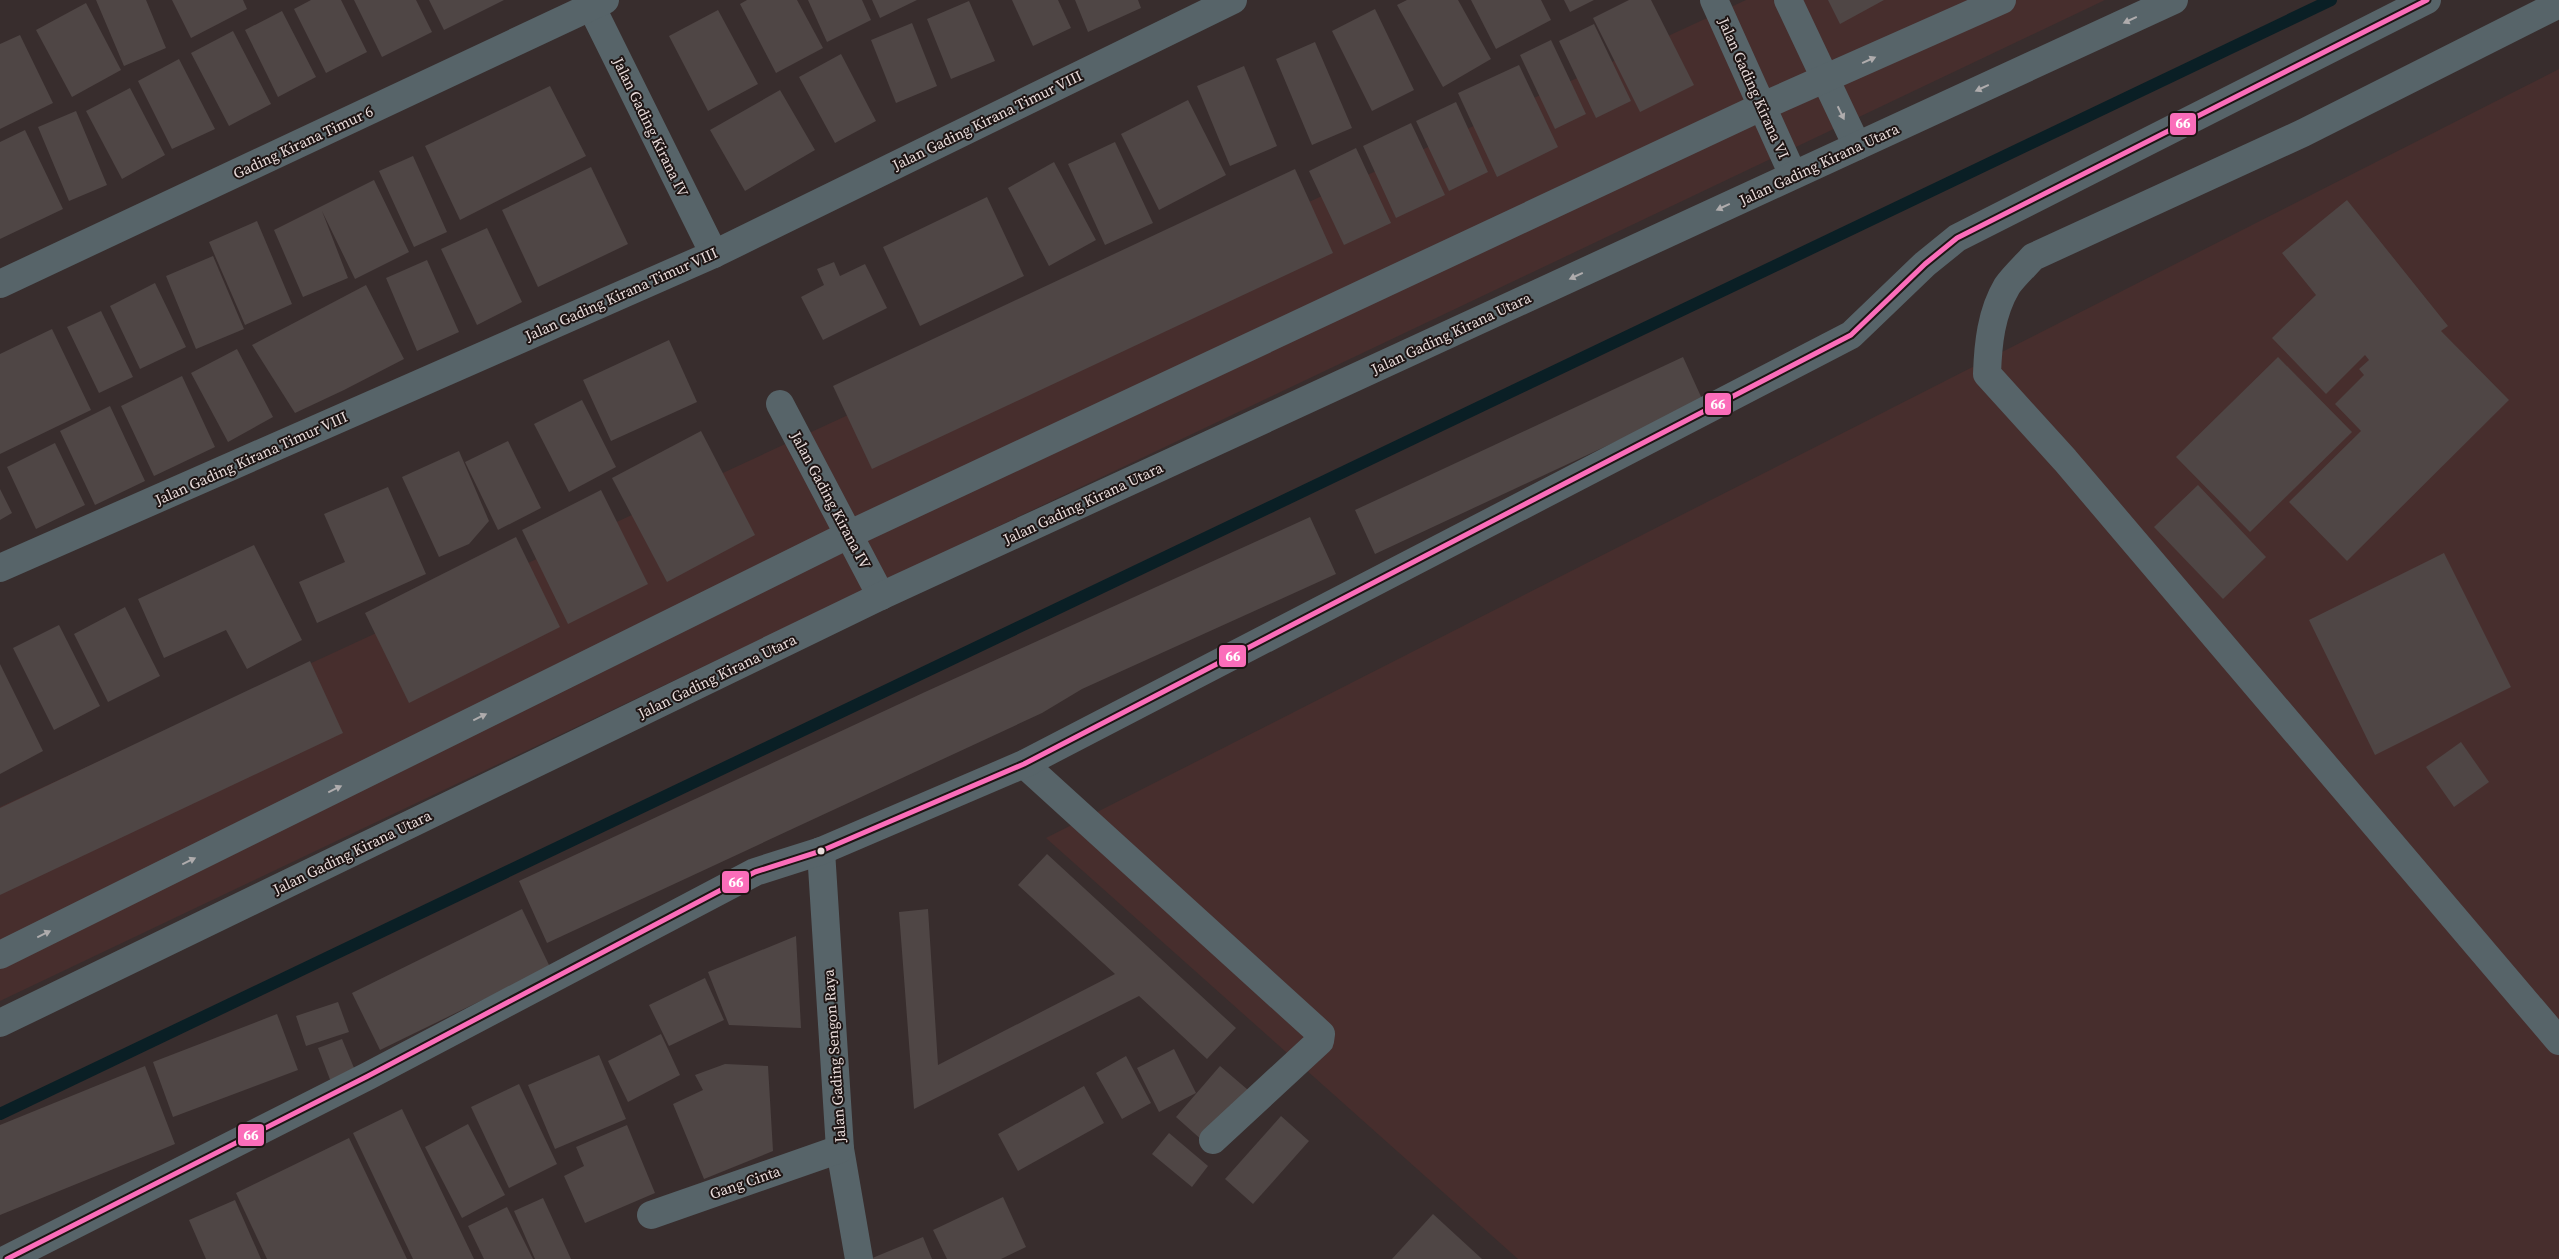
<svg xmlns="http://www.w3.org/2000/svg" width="2559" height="1259" font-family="'Source Serif 4',serif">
	<rect width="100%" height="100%" fill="#382d2d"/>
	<g fill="#472e2d">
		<path d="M1746,0H2105L0,1001V807Z"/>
		<path d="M2559,69V1259H1518L1046,838Z"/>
	</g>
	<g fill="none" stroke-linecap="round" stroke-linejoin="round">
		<path stroke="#0a1f25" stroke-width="12" d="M0,1114L2331,0"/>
	</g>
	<g fill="#4f4645">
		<path d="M96,0H146L166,48L124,66Z"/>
		<path d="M172,0H243L247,9L191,38Z"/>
		<path d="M311,0H341L367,52L326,73L294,9Z"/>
		<path d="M354,0H416L432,32L382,57Z"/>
		<path d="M429,0H504L444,30Z"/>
		<path d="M747,0H797L823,48L776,73L740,4Z"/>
		<path d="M808,0H862L871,20L827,42Z"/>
		<path d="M872,0H917L880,18Z"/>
		<path d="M1012,0H1058L1071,28L1033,46Z"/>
		<path d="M1075,0H1138L1141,8L1088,32Z"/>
		<path d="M1407,0H1458L1491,59L1443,87L1397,5Z"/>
		<path d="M1471,0H1541L1551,20L1496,49Z"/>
		<path d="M1564,0H1594L1570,12Z"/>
		<path d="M1629,0H1651L1694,85L1640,112L1593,18Z"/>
		<path d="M1828,0H1884L1840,24Z"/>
		<path d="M969,1L995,61L951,79L927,19Z"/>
		<path d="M86,3L121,70L72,97L36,30Z"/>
		<path d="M1375,9L1414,90L1372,111L1332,31Z"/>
		<path d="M718,10L758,84L708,111L669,36Z"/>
		<path d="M282,11L316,77L278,97L245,30Z"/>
		<path d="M912,23L937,86L896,103L871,40Z"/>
		<path d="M1594,24L1631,101L1596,118L1559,41Z"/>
		<path d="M233,31L271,104L229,126L191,53Z"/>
		<path d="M20,35L53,103L0,129V44Z"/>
		<path d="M1551,40L1586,114L1555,129L1520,55Z"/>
		<path d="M1315,42L1352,128L1312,145L1276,59Z"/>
		<path d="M841,54L876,121L835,143L799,77Z"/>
		<path d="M179,59L215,129L172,149L138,81Z"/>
		<path d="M1519,65L1558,147L1497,177L1458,93Z"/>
		<path d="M1244,66L1277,146L1230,166L1197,86Z"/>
		<path d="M550,86L586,156L460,220L425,146Z"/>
		<path d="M130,88L165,155L122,179L86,111Z"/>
		<path d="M780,90L815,150L745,191L710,130Z"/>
		<path d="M1188,100L1226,175L1159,210L1121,134Z"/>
		<path d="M1456,102L1488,172L1449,191L1416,121Z"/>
		<path d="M76,111L107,185L69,201L38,127Z"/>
		<path d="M1411,123L1445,195L1396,218L1363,146Z"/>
		<path d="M25,130L63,209L0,239V142Z"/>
		<path d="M1115,142L1153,223L1105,245L1068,164Z"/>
		<path d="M1356,148L1391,223L1344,245L1309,171Z"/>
		<path d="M413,156L447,232L414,247L379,171Z"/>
		<path d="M1054,162L1096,240L1049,266L1008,188Z"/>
		<path d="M591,167L628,244L538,287L502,210Z"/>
		<path d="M1295,169L1333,253L872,469L833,386Z"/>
		<path d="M374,180L409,252L355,279L322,211L348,278L303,297L274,230Z"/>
		<path d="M987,197L1024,276L920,326L883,247Z"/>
		<path d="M2347,200L2448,326L2441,331L2509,400L2347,561L2289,502L2361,431L2335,404L2364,375L2359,369L2369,360L2365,355L2326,394L2272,338L2316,295L2282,253Z"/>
		<path d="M257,221L292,304L245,325L209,242Z"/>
		<path d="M487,228L522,302L477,325L441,249Z"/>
		<path d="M213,256L244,329L196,349L166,276Z"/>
		<path d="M427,260L459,332L417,351L386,278Z"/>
		<path d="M834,262L840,276L865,264L887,308L823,340L801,297L824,285L817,269Z"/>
		<path d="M155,283L186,347L140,369L110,306Z"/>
		<path d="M366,285L404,359L344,390L295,413L252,345Z"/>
		<path d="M101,311L133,377L99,393L67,327Z"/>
		<path d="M52,329L91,410L0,454V354Z"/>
		<path d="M669,340L697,402L611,441L583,380Z"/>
		<path d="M237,349L273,417L228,442L191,373Z"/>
		<path d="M1683,357L1703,401L1375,554L1355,510Z"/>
		<path d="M2278,357L2352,432L2250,532L2176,457Z"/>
		<path d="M182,376L215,447L154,476L121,406Z"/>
		<path d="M582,400L616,467L569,492L534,424Z"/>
		<path d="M110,406L145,481L95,505L60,431Z"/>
		<path d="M701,431L755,535L667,582L612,478Z"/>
		<path d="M508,441L541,508L498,530L465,462Z"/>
		<path d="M55,443L85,505L36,529L7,467Z"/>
		<path d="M459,451L489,521L469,544L439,557L402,477Z"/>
		<path d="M2198,485L2266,557L2223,599L2154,527Z"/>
		<path d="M388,487L426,574L317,623L299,582L345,562L324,514Z"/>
		<path d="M0,489L12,513L0,520Z"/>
		<path d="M601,490L648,584L568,624L522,530Z"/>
		<path d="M1310,517L1336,574L1082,689L1042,713L547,943L519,881L925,692Z"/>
		<path d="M516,537L560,627L409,703L365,613Z"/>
		<path d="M254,545L302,640L247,669L226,630L164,658L138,599Z"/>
		<path d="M2444,553L2511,687L2375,755L2309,620Z"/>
		<path d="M125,607L160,676L108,702L74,634Z"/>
		<path d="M59,625L100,706L54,730L13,648Z"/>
		<path d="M310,661L343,733L0,895V808Z"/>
		<path d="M0,664L43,751L0,774Z"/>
		<path d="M2461,742L2489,782L2454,807L2426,767Z"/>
		<path d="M1047,854L1236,1028L1207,1059L1139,996L914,1109L899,912L928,909L938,1065L1115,974L1018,885Z"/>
		<path d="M522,909L550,967L380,1050L352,993Z"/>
		<path d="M796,936L801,1028L729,1025L708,972Z"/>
		<path d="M705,978L724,1020L669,1046L649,1005Z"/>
		<path d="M338,1002L349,1032L306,1046L296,1016Z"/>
		<path d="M277,1014L298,1070L173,1117L153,1062Z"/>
		<path d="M661,1034L680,1075L628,1102L608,1061Z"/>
		<path d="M342,1039L359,1080L334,1090L318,1048Z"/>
		<path d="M1174,1049L1196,1093L1159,1112L1137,1068Z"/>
		<path d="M599,1055L626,1119L555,1149L528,1085Z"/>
		<path d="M1126,1056L1151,1103L1122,1119L1096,1073Z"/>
		<path d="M725,1064L768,1066L773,1151L704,1179L673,1104L703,1090L695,1075Z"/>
		<path d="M145,1066L175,1144L0,1215V1125Z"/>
		<path d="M1220,1066L1248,1090L1203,1141L1176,1117Z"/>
		<path d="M519,1084L557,1164L509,1188L471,1107Z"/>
		<path d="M1084,1086L1104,1123L1018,1171L998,1134Z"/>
		<path d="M402,1109L474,1259H413L353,1133Z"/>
		<path d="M1281,1116L1309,1141L1253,1204L1225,1179Z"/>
		<path d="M468,1124L505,1195L462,1218L425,1147Z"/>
		<path d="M627,1125L655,1193L585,1223L564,1176L584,1166L576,1147Z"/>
		<path d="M1169,1133L1208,1166L1192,1187L1152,1154Z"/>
		<path d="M349,1138L407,1259H267L236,1193Z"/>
		<path d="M1003,1197L1026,1247L1001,1259H947L933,1230Z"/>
		<path d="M543,1198L571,1259H535L514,1211Z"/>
		<path d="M235,1200L261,1259H206L189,1220Z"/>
		<path d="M507,1207L533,1259H484L468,1226Z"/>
		<path d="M1433,1214L1482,1259H1392Z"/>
		<path d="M923,1237L932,1259H870Z"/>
	</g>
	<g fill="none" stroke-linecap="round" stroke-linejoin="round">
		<g stroke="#576469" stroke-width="28">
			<path d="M588,0L714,254"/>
			<path d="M1714,0L1793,175"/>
			<path d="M1788,0L1857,146"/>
			<path d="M2559,4L2303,133L2033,257C2025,266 2014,276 2007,286C1991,313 1988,344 1987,374L2065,460L2559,1041"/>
			<path d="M0,284L605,0"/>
			<path d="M780,404L881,596"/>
			<path d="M0,568L714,254L1233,0"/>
			<path d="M1024,764L1321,1034L1320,1041L1213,1140"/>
			<path d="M821,851L840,1149L859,1259"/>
			<path d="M0,955L850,534L1763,106L2002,0"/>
			<path d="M0,1023L881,596L2174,0"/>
			<path d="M651,1215L840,1149"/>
			<path d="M7,1259L368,1076L755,872L821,851L1024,764L1851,335L1925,264L1957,238L2427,0"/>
		</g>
		<g stroke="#1e1514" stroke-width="9">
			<path id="bus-1" d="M7,1259L368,1076L755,872L821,851L1024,764L1851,335L1925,264L1957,238L2427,0"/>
		</g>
		<use href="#bus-1" stroke="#fb6dba" stroke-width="5"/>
	</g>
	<defs><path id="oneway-solid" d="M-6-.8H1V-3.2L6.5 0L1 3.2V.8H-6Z" transform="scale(1.25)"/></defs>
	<g fill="#afacad">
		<use href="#oneway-solid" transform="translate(2130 20) rotate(155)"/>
		<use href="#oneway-solid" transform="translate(1869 60) rotate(-24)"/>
		<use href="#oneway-solid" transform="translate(1982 88) rotate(155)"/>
		<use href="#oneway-solid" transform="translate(1841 113) rotate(64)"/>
		<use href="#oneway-solid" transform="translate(1723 207) rotate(155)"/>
		<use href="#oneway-solid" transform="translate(1576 276) rotate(155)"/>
		<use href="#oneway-solid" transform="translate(480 717) rotate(-26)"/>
		<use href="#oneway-solid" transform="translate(335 789) rotate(-26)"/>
		<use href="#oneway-solid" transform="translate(189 861) rotate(-26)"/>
		<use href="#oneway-solid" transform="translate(44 934) rotate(-26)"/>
	</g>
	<circle fill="#e9dcdb" stroke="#1e1514" stroke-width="2" cx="821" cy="851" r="4.5"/>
	<g text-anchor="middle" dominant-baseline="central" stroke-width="4" stroke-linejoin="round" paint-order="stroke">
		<g font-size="15" fill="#e9dcdb" stroke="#1e1514">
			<text transform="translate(1754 88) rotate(66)">Jalan Gading Kirana VI</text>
			<text transform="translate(987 120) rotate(-26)">Jalan Gading Kirana Timur VIII</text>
			<text transform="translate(651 127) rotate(64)">Jalan Gading Kirana IV</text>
			<text transform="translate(303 142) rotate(-25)">Gading Kirana Timur 6</text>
			<text transform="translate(1819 164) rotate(-25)">Jalan Gading Kirana Utara</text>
			<text transform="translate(621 294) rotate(-24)">Jalan Gading Kirana Timur VIII</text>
			<text transform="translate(1451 333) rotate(-25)">Jalan Gading Kirana Utara</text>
			<text transform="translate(251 458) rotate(-24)">Jalan Gading Kirana Timur VIII</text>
			<text transform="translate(831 500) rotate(62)">Jalan Gading Kirana IV</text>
			<text transform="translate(1083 503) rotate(-25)">Jalan Gading Kirana Utara</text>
			<text transform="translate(717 676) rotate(-26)">Jalan Gading Kirana Utara</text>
			<text transform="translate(352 852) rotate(-26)">Jalan Gading Kirana Utara</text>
			<text transform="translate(834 1056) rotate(-94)">Jalan Gading Sengon Raya</text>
			<text transform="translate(745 1182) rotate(-19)">Gang Cinta</text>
		</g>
	</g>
	<g stroke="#1e1514" stroke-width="2">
		<rect x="2169" y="112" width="28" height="24" rx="5" fill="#fb6dba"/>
		<rect x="1704" y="392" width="28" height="24" rx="5" fill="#fb6dba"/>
		<rect x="1218" y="644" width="29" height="24" rx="5" fill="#fb6dba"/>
		<rect x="721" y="870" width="29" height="24" rx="5" fill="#fb6dba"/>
		<rect x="237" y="1123" width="28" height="24" rx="5" fill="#fb6dba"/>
	</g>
	<g font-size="14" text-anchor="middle" font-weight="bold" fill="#fff">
		<text x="2183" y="128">66</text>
		<text x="1718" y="409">66</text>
		<text x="1233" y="661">66</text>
		<text x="736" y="887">66</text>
		<text x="251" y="1140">66</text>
	</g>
</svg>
